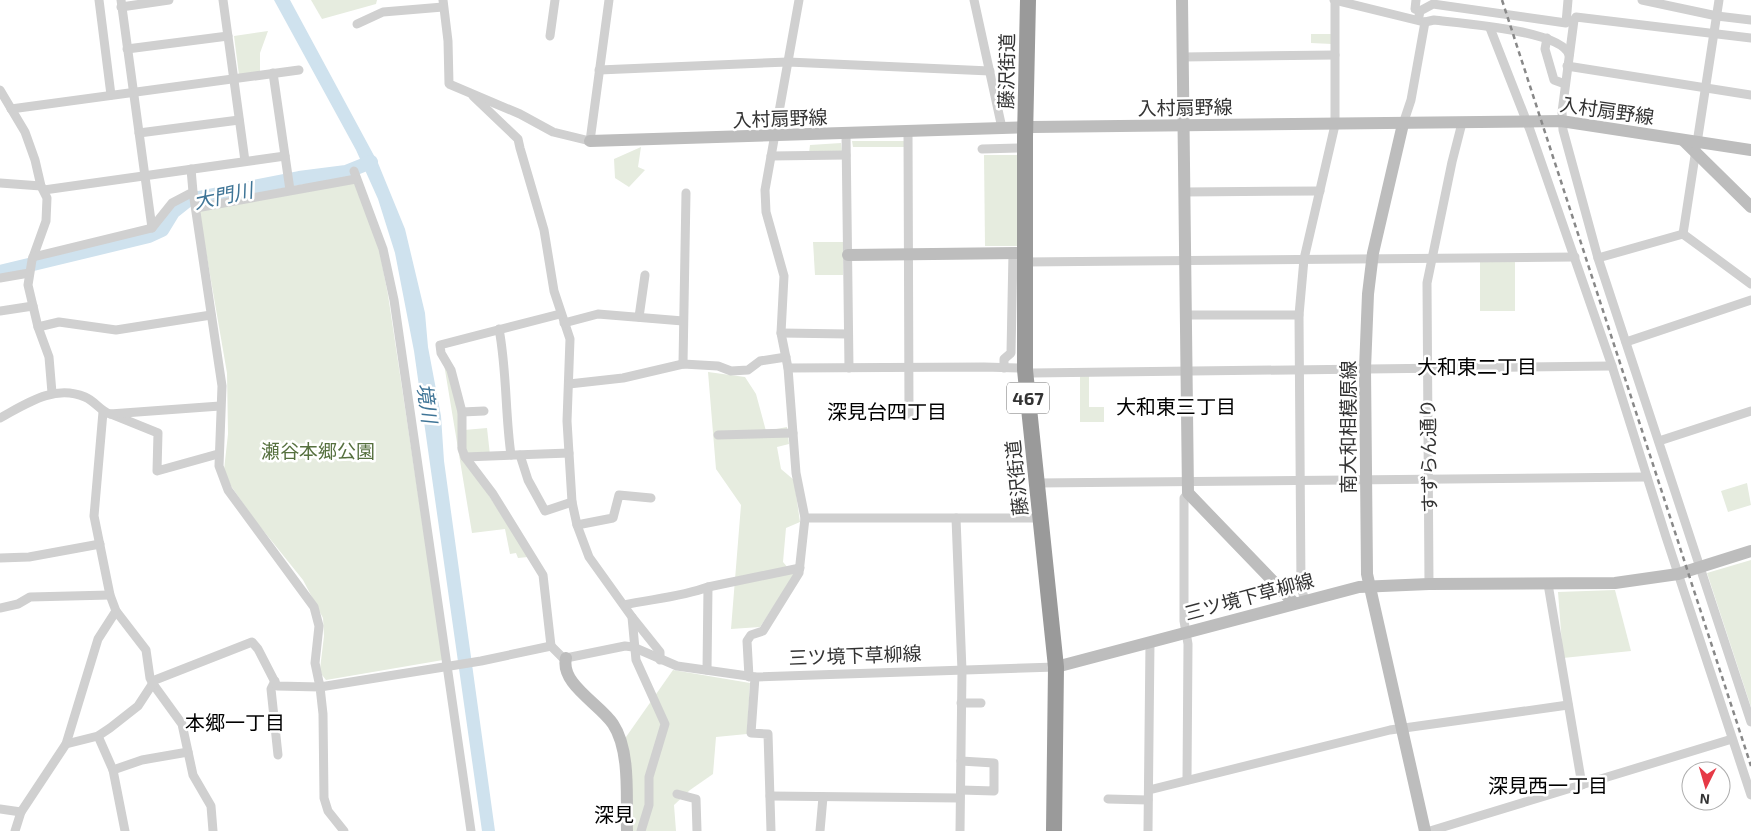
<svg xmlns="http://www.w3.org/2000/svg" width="1751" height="831" font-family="'Exo 2','Noto Sans JP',sans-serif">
	<rect width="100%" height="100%" fill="#fff"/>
	<g fill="#e6ecdf">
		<path d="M311,0H377L376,4L322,19Z"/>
		<path d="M268,31L260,53V73L239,75L234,36Z"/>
		<path d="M1311,34H1332V44L1311,43Z"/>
		<path d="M852,141H905L904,147H853Z"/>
		<path d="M841,143L842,152L809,153L810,145Z"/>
		<path d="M641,147L638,167L645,170L629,187L615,178L614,159Z"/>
		<path d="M984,155H1017V246H985Z"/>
		<path d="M354,182L378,243L388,295L443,660L326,680L322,675L320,669L324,636L323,618L303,580L254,519L231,486L224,470L228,434L227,373L199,211Z"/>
		<path d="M813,242H843V275H815Z"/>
		<rect x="1480" y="260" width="35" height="51"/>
		<path d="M444,364L448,369L459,414V447H457L463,461L486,491L528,557L518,558L516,553L510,554L505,529L472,533Z"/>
		<path d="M708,372L745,377L756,394L766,431L787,427L789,444L777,447L781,469L794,480L800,522L786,528L783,562L794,575L760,627L731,629L741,505L716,469Z"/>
		<path d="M1080,375H1089V407H1104V422H1080Z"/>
		<path d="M487,428L490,455L469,457L465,448L464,430Z"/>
		<path d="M1747,483L1751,505L1728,512L1721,491Z"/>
		<path d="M1751,560V707L1707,573Z"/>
		<path d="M1615,590L1631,651L1563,658L1558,592Z"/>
		<path d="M673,670L750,683L747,734L716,737L713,774L690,790L674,805L676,831H631L626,737Z"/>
	</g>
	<path fill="#cfe2ee" d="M274,0H290L378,163L405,229L425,313L428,347L441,416L444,461L495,831H482L414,351L395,253L378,199L356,150Z"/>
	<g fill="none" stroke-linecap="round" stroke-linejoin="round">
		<path stroke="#cfe2ee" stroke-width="14" d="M0,272L149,236L162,230L173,212L188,200L299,178L346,172L371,162"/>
		<g stroke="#d0d0d0" stroke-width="9">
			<path d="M99,0L111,95"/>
			<path d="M121,0L152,228"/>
			<path d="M223,0L245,161"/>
			<path d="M443,0L448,41L449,84L520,114L553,132L590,141L609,0"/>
			<path d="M974,0L1002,128"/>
			<path d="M1334,0L1424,22"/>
			<path d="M1416,0L1415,9L1420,11"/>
			<path d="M1642,0L1717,16L1751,20"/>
			<path d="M121,7L169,0"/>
			<path d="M1419,16L1420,11L1433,4L1566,23L1568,0"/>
			<path d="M1425,22L1434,20C1458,23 1562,30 1569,55"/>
			<path d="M357,24L383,12L443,7"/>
			<path d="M1490,28L1530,130L1612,366L1666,537L1751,795"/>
			<path d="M550,36L555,0"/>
			<path d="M1547,38L1545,49L1554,80L1565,84"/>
			<path d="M1751,38L1576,17L1574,20L1562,112L1563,130L1598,258L1751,722"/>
			<path d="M127,49L228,36"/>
			<path d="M1183,57L1335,55"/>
			<path d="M1567,66L1751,95"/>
			<path d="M599,70L788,62L990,71"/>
			<path d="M273,73L290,190"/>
			<path d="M0,90L25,132L35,160L41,186L47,198L46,221L32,260L28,285L38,327L49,357L52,393"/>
			<path d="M473,96L518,139L520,148L544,230L554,291L570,339L567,421L572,502L577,525L589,557L632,617L636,660L665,724L649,777V805L641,831"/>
			<path d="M11,109L299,70"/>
			<path d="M1403,124L1411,100L1425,22"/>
			<path d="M908,132L909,414"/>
			<path d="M139,133L239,120"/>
			<path d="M846,134L849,368"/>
			<path d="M982,149L1019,148"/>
			<path d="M771,156L846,155"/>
			<path d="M354,171L383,249L394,300L471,831"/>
			<path d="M0,183L41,186"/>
			<path d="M44,190L285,156"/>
			<path d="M193,192L222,386L219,466L228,490L314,607L319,626L315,663L320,687L481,661L551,646L562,657L566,658L625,646L633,647L677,666L755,677L1056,667"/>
			<path d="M1184,192L1320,191"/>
			<path d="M196,208L356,179"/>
			<path d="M1683,234L1719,0"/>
			<path d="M1683,234L1751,284"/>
			<path d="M33,257L152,228L172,203L193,192L191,169"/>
			<path d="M1598,258L1683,234"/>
			<path d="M1025,262L1575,257"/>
			<path d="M0,278L29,273"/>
			<path d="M0,311L33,306"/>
			<path d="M1185,315H1299"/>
			<path d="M639,317L645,275"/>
			<path d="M564,323L598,314L683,321"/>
			<path d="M38,327L59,322L116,330L211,315"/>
			<path d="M499,329C507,371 505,413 511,455"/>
			<path d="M781,333L848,334"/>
			<path d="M1626,342L1751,300"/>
			<path d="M683,364L686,193"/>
			<path d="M788,368L984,367L1019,368L1032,373L1612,366"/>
			<path d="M1004,368V359L1011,353L1013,253"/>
			<path d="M569,384L623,378L683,364L718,366L731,371L748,370L760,361L786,357"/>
			<path d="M103,412L94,516L110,595L116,611L146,650L150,678L153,684L182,724L193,775L211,806L213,831"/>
			<path d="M462,412L484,411"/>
			<path d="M111,414L158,433L157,471L218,454"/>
			<path d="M0,418C26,404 54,384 85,397C95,401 100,411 110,414L220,406"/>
			<path d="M718,435L793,433"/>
			<path d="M1659,441L1751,411"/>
			<path d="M520,455L528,480L545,511L572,502"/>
			<path d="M465,457L569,453"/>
			<path d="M1037,483L1647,477"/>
			<path d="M805,518H1040"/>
			<path d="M956,518L962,671L960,831"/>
			<path d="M577,525L613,518L619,495L651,498"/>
			<path d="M0,558L29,557L100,544"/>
			<path d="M1429,584L1427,283L1452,162L1462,123"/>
			<path d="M1548,584L1582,785"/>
			<path d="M708,587L800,568"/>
			<path d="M1305,601L1301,587L1299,315L1304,259L1335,125V0"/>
			<path d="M624,605C652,599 681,597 708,587L707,670"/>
			<path d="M0,608L18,604L30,597L110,595"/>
			<path d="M632,617L660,652V660"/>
			<path d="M551,646L543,575L493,494L465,457L462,449V412L451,370L441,353L440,345L560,314"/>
			<path d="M749,677L747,641L751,635L763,631L799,573L805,518L796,473L788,368L781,333L784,276L766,212L765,190L799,0"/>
			<path d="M755,677L751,733L768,734L771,831"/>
			<path d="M275,681L271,689L278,755"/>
			<path d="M961,703H981"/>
			<path d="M98,736L113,770"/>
			<path d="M66,744L98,736L110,728L138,706L155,680L252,642L258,649L277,686L320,687L323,714L324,798L328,811L344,831"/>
			<path d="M1187,780L1188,644L1184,621V498L1188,493"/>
			<path d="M961,790L994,791V763L961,761"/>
			<path d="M1149,790L1390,730L1568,705"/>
			<path d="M677,794L696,799L697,831"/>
			<path d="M770,796L960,798"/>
			<path d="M1108,799L1148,800"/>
			<path d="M0,809L21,812"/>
			<path d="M15,831L21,812L66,744L98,639L116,611"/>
			<path d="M125,831L113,770L142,760L188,752"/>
			<path d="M820,831L823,797"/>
			<path d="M1148,831L1150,642"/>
			<path d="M1430,831L1732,739"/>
		</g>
		<g stroke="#bdbdbd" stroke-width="12">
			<path d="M1182,0L1188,493L1294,603"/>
			<path d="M1403,124L1373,253L1368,294L1365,369L1367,574L1425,831"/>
			<path d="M1683,140L1751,207"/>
			<path d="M590,141L1033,127L1561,121L1751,150"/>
			<path d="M848,255L1025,253"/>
			<path d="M566,658C560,684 600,704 613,724C631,751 626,800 627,831"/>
			<path d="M1056,667L1359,587L1429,584L1615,583L1678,574L1751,551"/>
		</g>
		<path stroke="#9a9a9a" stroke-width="16" d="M1028,0L1025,137V370L1056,667L1054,831"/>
		<path stroke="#888" stroke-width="2.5" stroke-dasharray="5 4" stroke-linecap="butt" d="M1502,0L1751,766"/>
	</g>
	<g text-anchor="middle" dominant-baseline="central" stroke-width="5" stroke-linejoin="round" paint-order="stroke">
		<rect fill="#fff" stroke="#707070" stroke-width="1" x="1007" y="382.5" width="42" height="31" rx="4"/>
		<g font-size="18" font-weight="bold" fill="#333">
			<text x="1028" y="398">467</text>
		</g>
		<g font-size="19" fill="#333" stroke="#fff">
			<text transform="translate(1006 71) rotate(-89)">藤沢街道</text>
			<text transform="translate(1185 107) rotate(-1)">入村扇野線</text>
			<text transform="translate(1607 110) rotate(8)">入村扇野線</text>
			<text transform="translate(780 118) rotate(-2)">入村扇野線</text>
			<text transform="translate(1347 427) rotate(-90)">南大和相模原線</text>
			<text transform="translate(1428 456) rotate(-91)">すずらん通り</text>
			<text transform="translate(1016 478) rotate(-96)">藤沢街道</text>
			<text transform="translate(1249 596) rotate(-15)">三ツ境下草柳線</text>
			<text transform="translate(855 655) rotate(-2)">三ツ境下草柳線</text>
		</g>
		<g font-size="19" fill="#56703f" stroke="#fff">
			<text x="318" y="450">瀬谷本郷公園</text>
		</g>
		<g font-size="20" font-style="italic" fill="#3f7597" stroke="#fff">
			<text transform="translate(223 195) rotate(-12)">大門川</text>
			<text transform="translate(428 403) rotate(82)">境川</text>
		</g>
		<g font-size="20" fill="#000" stroke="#fff">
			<text x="1477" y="366">大和東二丁目</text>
			<text x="1176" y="406">大和東三丁目</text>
			<text x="887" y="411">深見台四丁目</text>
			<text x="235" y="722">本郷一丁目</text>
			<text x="1548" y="785">深見西一丁目</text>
			<text x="614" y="814">深見</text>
		</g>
	</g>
	<g transform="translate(1706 786) rotate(185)"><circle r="24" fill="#ffffff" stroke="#adadad"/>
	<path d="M0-4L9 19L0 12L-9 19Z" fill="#e63946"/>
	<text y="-8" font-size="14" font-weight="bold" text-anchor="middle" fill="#333333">N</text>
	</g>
</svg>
